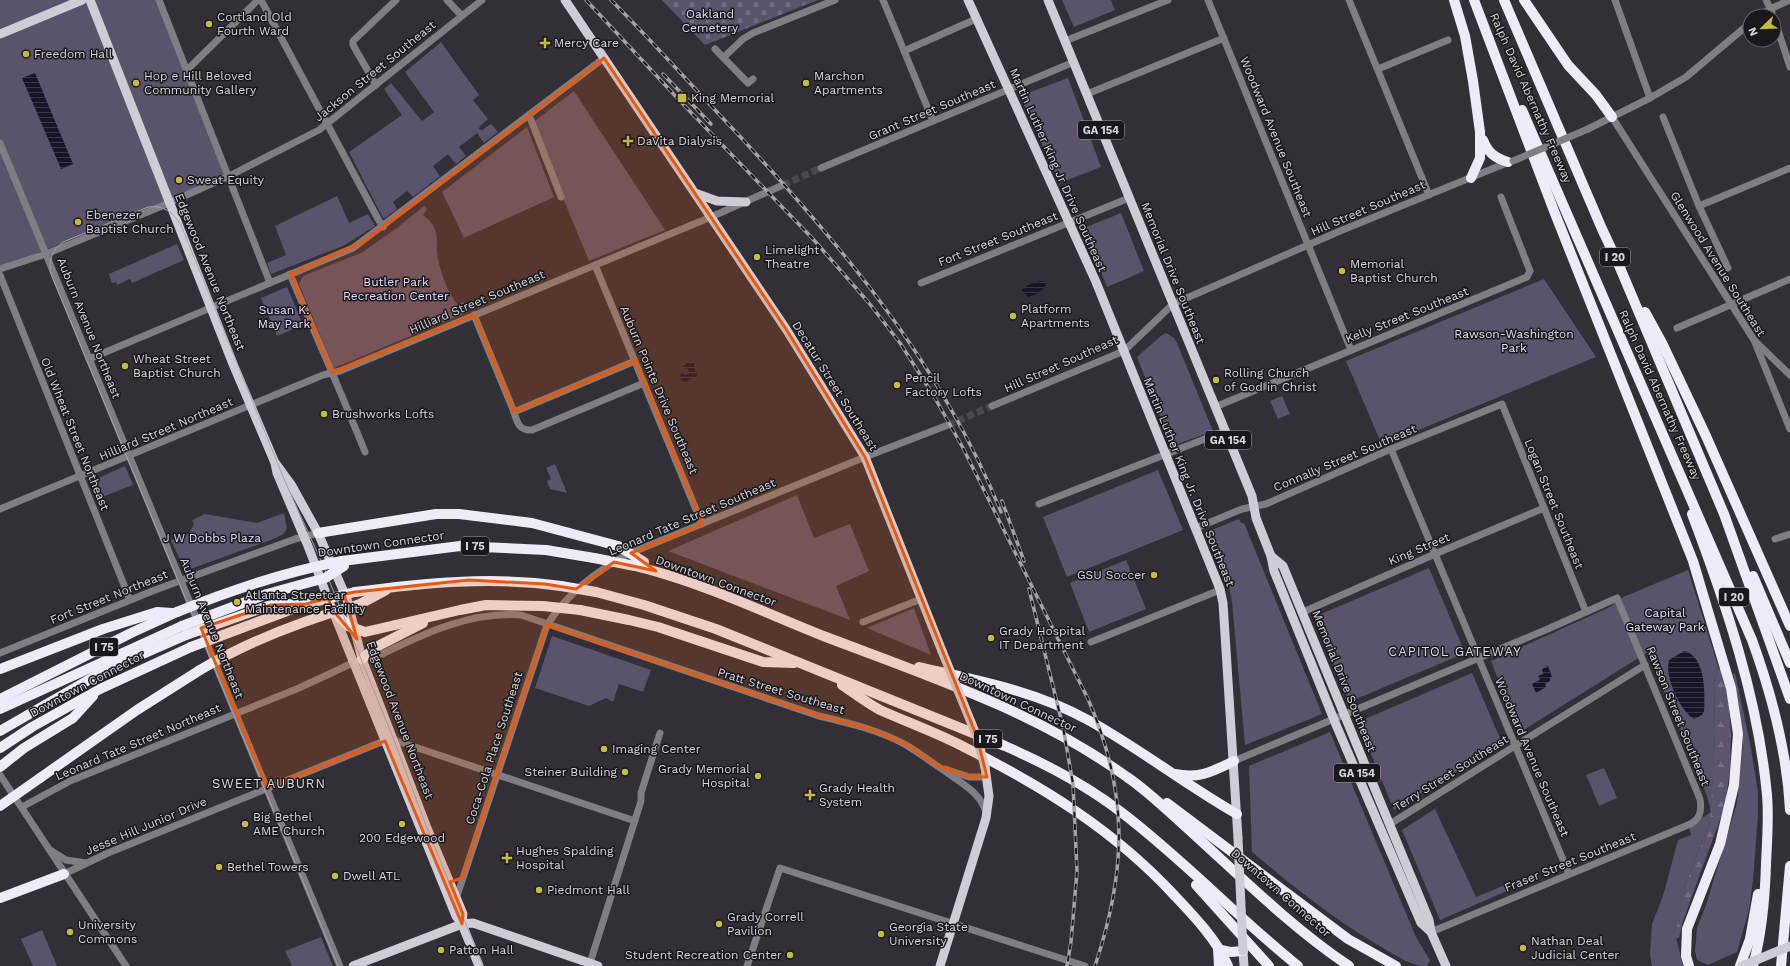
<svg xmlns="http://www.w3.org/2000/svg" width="1790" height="966" font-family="'Work Sans',sans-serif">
	<defs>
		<pattern id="forest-firs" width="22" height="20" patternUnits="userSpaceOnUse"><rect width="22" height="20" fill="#5d546d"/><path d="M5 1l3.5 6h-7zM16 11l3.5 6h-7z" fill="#746c81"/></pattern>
		<pattern id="cemetery-stones" width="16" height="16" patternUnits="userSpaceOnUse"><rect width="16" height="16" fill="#5b536b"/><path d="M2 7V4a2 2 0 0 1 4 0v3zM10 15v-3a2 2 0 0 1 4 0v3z" fill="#726b80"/></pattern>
		<pattern id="water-rules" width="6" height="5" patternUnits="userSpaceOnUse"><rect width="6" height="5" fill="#1b1328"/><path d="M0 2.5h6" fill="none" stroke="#3c3547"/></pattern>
	</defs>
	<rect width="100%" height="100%" fill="#322f37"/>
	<g fill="#5b536b">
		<path d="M0,0H159L229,176L0,268Z"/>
		<path d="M1062,0H1111L1115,10L1074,27Z"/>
		<path d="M441,42L479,95L473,100L488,119L480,126L479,129L482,130L491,124L498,132L484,143L477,133L459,147L466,156L456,164L448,154L433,166L440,176L413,197L407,191L393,202L397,209L385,218H383L349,152L402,115L384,89L391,83L422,121L434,112L405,72Z"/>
		<path d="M1068,78L1101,167L1060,183L1020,96Z"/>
		<path d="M574,91L665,230L589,261L532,123Z"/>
		<path d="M527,127L554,197L464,238L442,192Z"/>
		<path d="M337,196L349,223L368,214L375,226L343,246L271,274L267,263L286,255L275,226Z"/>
		<path d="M424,206L427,209L423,215C442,230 435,239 438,259C441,274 448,293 458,305L463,302L468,312L334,368L299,284L303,276L363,252L398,227Z"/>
		<path d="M1121,213L1144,271L1107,287L1084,228Z"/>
		<path d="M177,244L184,260L132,283L130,279L117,285L116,282L112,283L109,274Z"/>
		<path d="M1544,279L1596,357L1382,445L1346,361Z"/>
		<path d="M287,287L303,325L277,336L261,298Z"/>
		<path d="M1166,333L1174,338L1177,343L1213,431L1172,446L1137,357L1162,335Z"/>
		<path d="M1282,396L1290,414L1278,419L1270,401Z"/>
		<path d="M555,464L567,493L550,489L547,481L551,479L546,468Z"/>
		<path d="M125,466L133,485L97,499L90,482Z"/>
		<path d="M1158,470L1183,530L1067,577L1043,517Z"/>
		<path d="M797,495L814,538L850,524L869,571L836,586L850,620L668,551Z"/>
		<path d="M284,513L287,529L283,534L276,538L185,571L171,540L189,534L194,524L192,520L205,514L257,523Z"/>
		<path d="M1239,519L1241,523H1244L1322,714L1245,745L1232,602L1229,586L1207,532Z"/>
		<path d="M1126,560L1146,609L1089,632L1070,583Z"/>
		<path d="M1429,568L1465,653L1349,702L1314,617Z"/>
		<path d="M1688,570L1719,669L1714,682L1715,735L1711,813L1710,822L1685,885L1676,937L1683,966H1652L1650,955L1652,924L1663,896L1678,840L1691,835L1689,827L1711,812L1707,796L1648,652L1519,733L1491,661L1610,607L1623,597Z"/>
		<path d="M914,608L931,655L867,628Z"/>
		<path d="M552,636L651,670L643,692L619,684L613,702L606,698L589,706L535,688Z"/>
		<path d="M1472,673L1502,743L1394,810L1358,722Z"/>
		<path d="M1735,673L1750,743L1758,792V815L1753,880L1749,910L1737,952L1708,965L1697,960L1695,951L1697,928L1706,905L1737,803L1743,744L1738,699L1733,674Z"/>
		<path d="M1330,732L1416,937L1430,960L1427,966C1411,966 1401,958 1388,951C1339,923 1295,888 1252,852L1249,766Z"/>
		<path d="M1604,768L1617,798L1599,806L1586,775Z"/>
		<path d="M1435,809L1476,897L1505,885L1507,891L1440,920L1402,830Z"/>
		<path d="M42,930L57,966H33L21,939Z"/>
		<path d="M321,937L333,966H292L285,951Z"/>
	</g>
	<path fill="url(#forest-firs)" d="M1722,668L1728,695L1731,733L1730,768L1725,806L1683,921L1679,938H1676V932L1685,885L1710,822L1715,734L1714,682L1719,669Z"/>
	<path fill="url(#cemetery-stones)" d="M662,0H818L705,45Z"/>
	<g fill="url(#water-rules)">
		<path d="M35,73L73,164L61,169L22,78Z"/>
		<path d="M1040,281L1047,282C1044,290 1037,295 1028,297L1022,290L1028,285Z"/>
		<path d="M690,361L694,363L695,365L694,366L697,375L696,377L685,382L681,380L679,376L683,372L684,375L689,374L688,369L683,368V366Z"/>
		<path d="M1684,651C1706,656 1705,694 1704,711L1702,715L1694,719C1680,711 1664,676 1669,660Z"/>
		<path d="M1548,666L1552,677L1550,678V681L1545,684L1546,687L1536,693L1532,684L1540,680L1538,676L1543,674L1542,669Z"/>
	</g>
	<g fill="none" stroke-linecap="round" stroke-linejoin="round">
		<g stroke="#4b4850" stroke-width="7" stroke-dasharray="7 3.5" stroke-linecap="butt">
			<path d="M783,185L821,168"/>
			<path d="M948,425L992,406"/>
		</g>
		<g stroke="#807e83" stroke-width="7">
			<path d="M159,0L270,283"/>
			<path d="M261,0L378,219L383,227"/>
			<path d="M447,0L461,15"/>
			<path d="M883,0L933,121"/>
			<path d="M1208,0L1351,350"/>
			<path d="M1349,0L1429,195"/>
			<path d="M1615,0L1650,98"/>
			<path d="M1766,0L1772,12"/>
			<path d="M1759,16L1770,9L1790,0"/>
			<path d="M1774,18L1790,67"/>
			<path d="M1065,41L1168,0"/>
			<path d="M715,49L748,83L753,79"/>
			<path d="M904,51L976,19"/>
			<path d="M724,57L743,39L753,33L835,0"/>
			<path d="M1378,69L1448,40"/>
			<path d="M187,70L258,0"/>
			<path d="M376,85L353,45V41L396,0"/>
			<path d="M1087,94L1224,38"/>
			<path d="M529,115L561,197"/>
			<path d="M1612,117L1754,340L1790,429"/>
			<path d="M1663,117L1699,206L1728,268"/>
			<path d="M1588,129L1650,98L1686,77L1750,23"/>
			<path d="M0,143L340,966"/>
			<path d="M821,168L1074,62"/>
			<path d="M1699,206L1790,168"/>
			<path d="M595,265L702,524"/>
			<path d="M0,269L46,254L162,206L229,176L319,130L482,0"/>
			<path d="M290,274C315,334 341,392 365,452"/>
			<path d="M0,275L130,600"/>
			<path d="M921,283L1129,198"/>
			<path d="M474,315L514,412"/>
			<path d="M1677,328L1790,279"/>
			<path d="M1755,341L1790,375"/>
			<path d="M89,359L353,248L604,58"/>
			<path d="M635,361L514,412C517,422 519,431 532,430L644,383"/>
			<path d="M992,406L1124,351L1173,304L1340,231L1509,162"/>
			<path d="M1215,407L1527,277L1530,271L1501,197"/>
			<path d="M1391,449L1569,874"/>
			<path d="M1039,504L1225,431"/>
			<path d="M0,509L323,375L340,371L711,217L783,185"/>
			<path d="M1196,528L1242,509L1266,504L1391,449L1502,404L1586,612"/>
			<path d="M1775,539L1790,534"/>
			<path d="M1303,612L1435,554L1544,508"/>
			<path d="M863,622L921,599"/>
			<path d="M1091,642L1220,590"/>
			<path d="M0,653L155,590L295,539L318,533"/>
			<path d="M382,654C425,633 472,611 521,615L819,716C849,723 879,730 906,745C921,754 934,764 949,774C964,785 980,793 986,812"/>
			<path d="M1234,761L1550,628L1617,598L1700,799C1702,812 1700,820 1688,825L1431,932"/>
			<path d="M945,769L969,777H987"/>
			<path d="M0,775L126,966"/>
			<path d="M22,807L70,781L299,688L357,661"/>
			<path d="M1390,824L1645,665"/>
			<path d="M50,850L66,860L86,863"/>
			<path d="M64,874L108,853L379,743L394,740L635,821"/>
			<path d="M456,899L547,625C568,593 595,572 628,554L865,457L948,425"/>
			<path d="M590,963L641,801V793L660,733"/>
			<path d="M747,966L780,868L1085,966"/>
		</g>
		<g stroke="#cfccd5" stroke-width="9">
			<path d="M90,0L233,364L275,463L277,473L308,546L332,609L456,916L462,924L479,966"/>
			<path d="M565,0L786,329L865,457L942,651"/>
			<path d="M968,0L1096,282L1220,589L1223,603L1238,838"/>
			<path d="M1048,0L1252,496L1256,518L1271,556L1274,571L1337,727L1421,923L1431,932"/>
			<path d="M0,34L82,0"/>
			<path d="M695,193L717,201L746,202"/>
			<path d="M276,464L292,486L318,533L347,599L362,659L427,828L463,914L462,924"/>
			<path d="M1271,556L1283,566L1429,920L1431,932L1446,966"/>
			<path d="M1243,951L1244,966"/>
			<path d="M353,966L462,924L473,923L598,966"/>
			<path d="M940,966L986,818L989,796L985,767"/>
		</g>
		<g stroke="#eeebf6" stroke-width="10">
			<path d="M1454,0L1465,36L1473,81L1480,132V158L1471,178"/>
			<path d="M1474,0L1554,211L1693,561L1731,688L1738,734L1734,785L1720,844L1687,929L1686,956L1689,966"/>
			<path d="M1504,0L1602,229L1618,263L1724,514L1790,699"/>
			<path d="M1524,0L1568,65L1596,95L1612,117"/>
			<path d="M1522,110L1752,640C1772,695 1787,751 1790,810"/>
			<path d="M1483,140C1488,153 1495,158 1508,162"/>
			<path d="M1645,312L1662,343L1706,436L1790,626"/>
			<path d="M1692,514C1726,604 1758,698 1767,795C1769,818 1767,841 1766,864C1765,898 1762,933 1753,966"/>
			<path d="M318,533L436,514H459L532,523L618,546"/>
			<path d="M342,561L460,546L546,550L594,558"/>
			<path d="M635,566C701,582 763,612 826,637C929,676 1037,712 1127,777C1149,792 1168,811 1187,828C1240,876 1291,927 1349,966"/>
			<path d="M1753,576L1790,663"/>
			<path d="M355,592C423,583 492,576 561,586"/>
			<path d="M596,592L644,605L716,629L1005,746C1046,764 1086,785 1121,812C1183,859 1237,917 1298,966"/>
			<path d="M360,604L386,590"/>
			<path d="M332,609L348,626L365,632L460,610L486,605L543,606"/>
			<path d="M580,610L629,620L658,627L763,662L794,663"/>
			<path d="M362,659L376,647L423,623"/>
			<path d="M919,667C976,680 1036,691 1088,720C1139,748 1186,785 1237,814"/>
			<path d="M0,669L103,629L157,612L172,613"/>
			<path d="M842,685C854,693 867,703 880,710C909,723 938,733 966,748C1044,787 1115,831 1175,896C1194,916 1217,940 1228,966"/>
			<path d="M0,699L133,632L177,612"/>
			<path d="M0,709L182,626"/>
			<path d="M0,731L104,671L186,635"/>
			<path d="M0,748L32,727L100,689L191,647"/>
			<path d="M0,767L24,748L73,718L93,696"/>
			<path d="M1175,774C1200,779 1213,771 1234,761"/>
			<path d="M40,778L137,710L200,670"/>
			<path d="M1167,803L1348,939L1396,966"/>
			<path d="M1196,885L1269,966"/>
			<path d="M0,898L64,874"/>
			<path d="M1218,949L1231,952L1243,951"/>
			<path d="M1218,949L1219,966"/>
			<path d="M1740,966L1750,939L1758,894"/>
			<path d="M1781,966L1790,866"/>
		</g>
		<path stroke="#a5a3a9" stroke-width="1" d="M338,966L51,274C48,261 52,250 63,242L148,207C163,205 173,212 181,225L284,479L322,563L394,740L427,828L483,966"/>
		<g stroke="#a5a3a9" stroke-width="3.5">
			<g id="rail">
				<path d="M586,0L680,101L813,239L869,303L900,343L935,398L963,448L1088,699C1129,793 1127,870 1095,966"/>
				<path d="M611,0C647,36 681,74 716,111C829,230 939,357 1001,512"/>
				<path d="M663,74L711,124"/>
				<path d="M1002,501L1024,561"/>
				<path d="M1029,589L1063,727L1073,784L1077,871L1071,942L1067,966"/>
			</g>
		</g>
		<use href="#rail" stroke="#19181c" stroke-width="2" stroke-dasharray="6" stroke-linecap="butt"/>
		<path stroke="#807e83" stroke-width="7" d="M1513,161L1588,129"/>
		<g stroke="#cfccd5" stroke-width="9">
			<path d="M942,651L977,737L985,767"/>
			<path d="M1238,838L1243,951"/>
			<path d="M1742,966L1790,946"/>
		</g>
		<g stroke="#eeebf6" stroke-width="10">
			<path d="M618,546L644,562"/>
			<path d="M594,558L635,566"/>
			<path d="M561,586L596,592"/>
			<path d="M543,606L580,610"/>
			<path d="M177,612C231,590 285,572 342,561"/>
			<path d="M182,626L267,594L325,578L344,566"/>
			<path d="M186,635L271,605L295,604"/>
			<path d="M191,647L306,604L355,592"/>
			<path d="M200,670C250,640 305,620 360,604"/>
			<path d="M0,806L40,778"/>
		</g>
	</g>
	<path fill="#e8590c" fill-opacity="0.2" stroke="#e8590c" stroke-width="3" stroke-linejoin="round" d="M604,58L786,329L865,457L977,737L987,777H969L937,766L905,744L866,728L819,716L547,625L462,878L450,882L463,914L462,924L385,741L267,788L201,628L271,605L306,604L328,598L332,609L357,639L344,594L355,592L469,580L545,584L576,589L614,562L656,571L631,553L702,524L635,361L514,412L474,315L332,373L290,274L364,241Z"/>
	<g fill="#c5bc3d" stroke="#19181c" stroke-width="1.5">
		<circle cx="209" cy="24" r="4"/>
		<path d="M543 37h4v4h4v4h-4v4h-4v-4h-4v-4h4z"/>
		<circle cx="26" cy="54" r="4"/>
		<circle cx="136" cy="83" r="4"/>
		<circle cx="806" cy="83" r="4"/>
		<rect x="677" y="93" width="10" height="10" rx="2"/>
		<path d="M626 135h4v4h4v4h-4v4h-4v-4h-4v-4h4z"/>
		<circle cx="179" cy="180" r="4"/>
		<circle cx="78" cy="222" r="4"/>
		<circle cx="757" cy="257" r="4"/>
		<circle cx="1342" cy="271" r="4"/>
		<circle cx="1013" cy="316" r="4"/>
		<circle cx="125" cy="366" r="4"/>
		<circle cx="1216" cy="380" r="4"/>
		<circle cx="897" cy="385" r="4"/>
		<circle cx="324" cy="414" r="4"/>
		<circle cx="1154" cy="575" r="4"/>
		<circle cx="237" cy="602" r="4"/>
		<circle cx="991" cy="638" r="4"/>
		<circle cx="604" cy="749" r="4"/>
		<circle cx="625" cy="772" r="4"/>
		<circle cx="758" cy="776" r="4"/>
		<path d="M808 789h4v4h4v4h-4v4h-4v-4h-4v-4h4z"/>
		<circle cx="245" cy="824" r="4"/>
		<circle cx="402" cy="824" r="4"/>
		<path d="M505 852h4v4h4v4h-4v4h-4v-4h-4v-4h4z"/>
		<circle cx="219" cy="867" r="4"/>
		<circle cx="335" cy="876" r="4"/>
		<circle cx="539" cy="890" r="4"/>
		<circle cx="719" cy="924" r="4"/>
		<circle cx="70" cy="932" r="4"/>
		<circle cx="881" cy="934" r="4"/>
		<circle cx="1523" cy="948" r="4"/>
		<circle cx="441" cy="950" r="4"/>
		<circle cx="790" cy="955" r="4"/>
	</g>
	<g text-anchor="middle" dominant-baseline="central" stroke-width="3" stroke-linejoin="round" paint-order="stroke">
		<g fill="#19181c" stroke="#9f9ea3" stroke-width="1">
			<rect x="1078" y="121" width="46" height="18" rx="3"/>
			<rect x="1600" y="248" width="30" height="18" rx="3"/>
			<rect x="1205" y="431" width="46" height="18" rx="3"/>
			<rect x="461" y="537" width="28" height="18" rx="3"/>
			<rect x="1719" y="588" width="30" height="18" rx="3"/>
			<rect x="90" y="638" width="28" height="18" rx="3"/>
			<rect x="974" y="730" width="28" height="18" rx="3"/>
			<rect x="1334" y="764" width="46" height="18" rx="3"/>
		</g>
		<g font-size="11" font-weight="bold" fill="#d9d7dd">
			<text x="1101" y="130">GA 154</text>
			<text x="1615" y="257">I 20</text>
			<text x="1228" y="440">GA 154</text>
			<text x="475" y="546">I 75</text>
			<text x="1734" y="597">I 20</text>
			<text x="104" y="647">I 75</text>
			<text x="988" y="739">I 75</text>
			<text x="1357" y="773">GA 154</text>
		</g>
		<g font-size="12" fill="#e7ddfc" stroke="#19181c">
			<text x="710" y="14">Oakland<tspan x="710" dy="14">Cemetery</tspan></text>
			<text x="396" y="282">Butler Park<tspan x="396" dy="14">Recreation Center</tspan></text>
			<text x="284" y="310">Susan K.<tspan x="284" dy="14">May Park</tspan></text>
			<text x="1514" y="334">Rawson-Washington<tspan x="1514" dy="14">Park</tspan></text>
			<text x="212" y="538">J W Dobbs Plaza</text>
			<text x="1665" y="613">Capital<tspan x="1665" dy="14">Gateway Park</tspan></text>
		</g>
		<g font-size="12" fill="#d9d7dd" stroke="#19181c" text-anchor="start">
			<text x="217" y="17">Cortland Old<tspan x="217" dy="14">Fourth Ward</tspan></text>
			<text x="554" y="43">Mercy Care</text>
			<text x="34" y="54">Freedom Hall</text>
			<text x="144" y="76">Hop e Hill Beloved<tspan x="144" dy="14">Community Gallery</tspan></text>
			<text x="814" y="76">Marchon<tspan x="814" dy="14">Apartments</tspan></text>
			<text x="691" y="98">King Memorial</text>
			<text x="637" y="141">DaVita Dialysis</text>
			<text x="187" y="180">Sweat Equity</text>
			<text x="86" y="215">Ebenezer<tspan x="86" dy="14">Baptist Church</tspan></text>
			<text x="765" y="250">Limelight<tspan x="765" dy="14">Theatre</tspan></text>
			<text x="1350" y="264">Memorial<tspan x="1350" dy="14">Baptist Church</tspan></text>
			<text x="1021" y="309">Platform<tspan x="1021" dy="14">Apartments</tspan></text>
			<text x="133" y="359">Wheat Street<tspan x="133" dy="14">Baptist Church</tspan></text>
			<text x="1224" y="373">Rolling Church<tspan x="1224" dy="14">of God in Christ</tspan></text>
			<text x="905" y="378">Pencil<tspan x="905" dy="14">Factory Lofts</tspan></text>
			<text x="332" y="414">Brushworks Lofts</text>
			<text x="1146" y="575" text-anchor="end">GSU Soccer</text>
			<text x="245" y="595">Atlanta Streetcar<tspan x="245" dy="14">Maintenance Facility</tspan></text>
			<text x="999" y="631">Grady Hospital<tspan x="999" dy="14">IT Department</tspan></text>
			<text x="612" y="749">Imaging Center</text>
			<text x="750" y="769" text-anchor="end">Grady Memorial<tspan x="750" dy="14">Hospital</tspan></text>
			<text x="617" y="772" text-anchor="end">Steiner Building</text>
			<text x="819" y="788">Grady Health<tspan x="819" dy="14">System</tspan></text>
			<text x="253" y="817">Big Bethel<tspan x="253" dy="14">AME Church</tspan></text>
			<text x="402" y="838" text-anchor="middle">200 Edgewood</text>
			<text x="516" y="851">Hughes Spalding<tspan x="516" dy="14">Hospital</tspan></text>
			<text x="227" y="867">Bethel Towers</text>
			<text x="343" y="876">Dwell ATL</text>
			<text x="547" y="890">Piedmont Hall</text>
			<text x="727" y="917">Grady Correll<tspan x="727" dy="14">Pavilion</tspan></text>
			<text x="78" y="925">University<tspan x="78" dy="14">Commons</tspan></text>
			<text x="889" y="927">Georgia State<tspan x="889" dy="14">University</tspan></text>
			<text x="1531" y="941">Nathan Deal<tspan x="1531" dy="14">Judicial Center</tspan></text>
			<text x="449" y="950">Patton Hall</text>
			<text x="782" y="955" text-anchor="end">Student Recreation Center</text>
		</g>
		<g font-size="12" fill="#d9d7dd" stroke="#19181c">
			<text transform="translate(375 71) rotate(-39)">Jackson Street Southeast</text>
			<text transform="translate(1531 98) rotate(66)">Ralph David Abernathy Freeway</text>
			<text transform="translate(932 110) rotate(-23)">Grant Street Southeast</text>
			<text transform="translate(1276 137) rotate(68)">Woodward Avenue Southeast</text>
			<text transform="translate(1058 170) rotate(66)">Martin Luther King Jr Drive Southeast</text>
			<text transform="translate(1368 208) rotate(-23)">Hill Street Southeast</text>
			<text transform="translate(998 239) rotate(-22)">Fort Street Southeast</text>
			<text transform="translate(1718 264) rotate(58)">Glenwood Avenue Southeast</text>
			<text transform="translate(210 272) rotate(68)">Edgewood Avenue Northeast</text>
			<text transform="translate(1173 273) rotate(68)">Memorial Drive Southeast</text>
			<text transform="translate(477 302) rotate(-23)">Hilliard Street Southeast</text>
			<text transform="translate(1407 315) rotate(-22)">Kelly Street Southeast</text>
			<text transform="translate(89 328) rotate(68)">Auburn Avenue Northeast</text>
			<text transform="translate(1061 364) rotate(-24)">Hill Street Southeast</text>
			<text transform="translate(835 386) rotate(58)">Decatur Street Southeast</text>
			<text transform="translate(659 390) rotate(67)">Auburn Pointe Drive Southeast</text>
			<text transform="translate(1660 395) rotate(66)">Ralph David Abernathy Freeway</text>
			<text transform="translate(166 429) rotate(-23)">Hilliard Street Northeast</text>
			<text transform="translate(75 434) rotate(68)">Old Wheat Street Northeast</text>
			<text transform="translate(1345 458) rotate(-23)">Connally Street Southeast</text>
			<text transform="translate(1189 482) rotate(68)">Martin Luther King Jr. Drive Southeast</text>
			<text transform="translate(1554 504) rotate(68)">Logan Street Southeast</text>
			<text transform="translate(692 517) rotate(-23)">Leonard Tate Street Southeast</text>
			<text transform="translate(381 544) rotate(-8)">Downtown Connector</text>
			<text transform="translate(1419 549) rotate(-23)">King Street</text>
			<text transform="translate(716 581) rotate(20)">Downtown Connector</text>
			<text transform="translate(109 597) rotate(-22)">Fort Street Northeast</text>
			<text transform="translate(212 628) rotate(68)">Auburn Avenue Northeast</text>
			<text transform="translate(1344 681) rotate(68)">Memorial Drive Southeast</text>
			<text transform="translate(87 684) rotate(-28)">Downtown Connector</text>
			<text transform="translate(781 691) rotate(17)">Pratt Street Southeast</text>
			<text transform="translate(1018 702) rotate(25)">Downtown Connector</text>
			<text transform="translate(1678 716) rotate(68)">Rawson Street Southeast</text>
			<text transform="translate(400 720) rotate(69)">Edgewood Avenue Northeast</text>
			<text transform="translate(138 742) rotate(-23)">Leonard Tate Street Northeast</text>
			<text transform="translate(494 748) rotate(-72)">Coca-Cola Place Southeast</text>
			<text transform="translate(1532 757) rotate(67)">Woodward Avenue Southeast</text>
			<text transform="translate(1451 773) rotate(-32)">Terry Street Southeast</text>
			<text transform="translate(146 826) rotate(-23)">Jesse Hill Junior Drive</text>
			<text transform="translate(1570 862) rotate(-22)">Fraser Street Southeast</text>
			<text transform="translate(1281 893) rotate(41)">Downtown Connector</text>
		</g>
		<g font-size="13" letter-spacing="1" fill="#dedae5" stroke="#19181c">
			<text x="1455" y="651">CAPITOL GATEWAY</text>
			<text x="269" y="783">SWEET AUBURN</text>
		</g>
	</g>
	<g transform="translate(1762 28) rotate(247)"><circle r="19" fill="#19181c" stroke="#666469"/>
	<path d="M0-3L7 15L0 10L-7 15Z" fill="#c5bc3d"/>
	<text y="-6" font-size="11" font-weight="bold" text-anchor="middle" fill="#d9d7dd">N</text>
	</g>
</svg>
